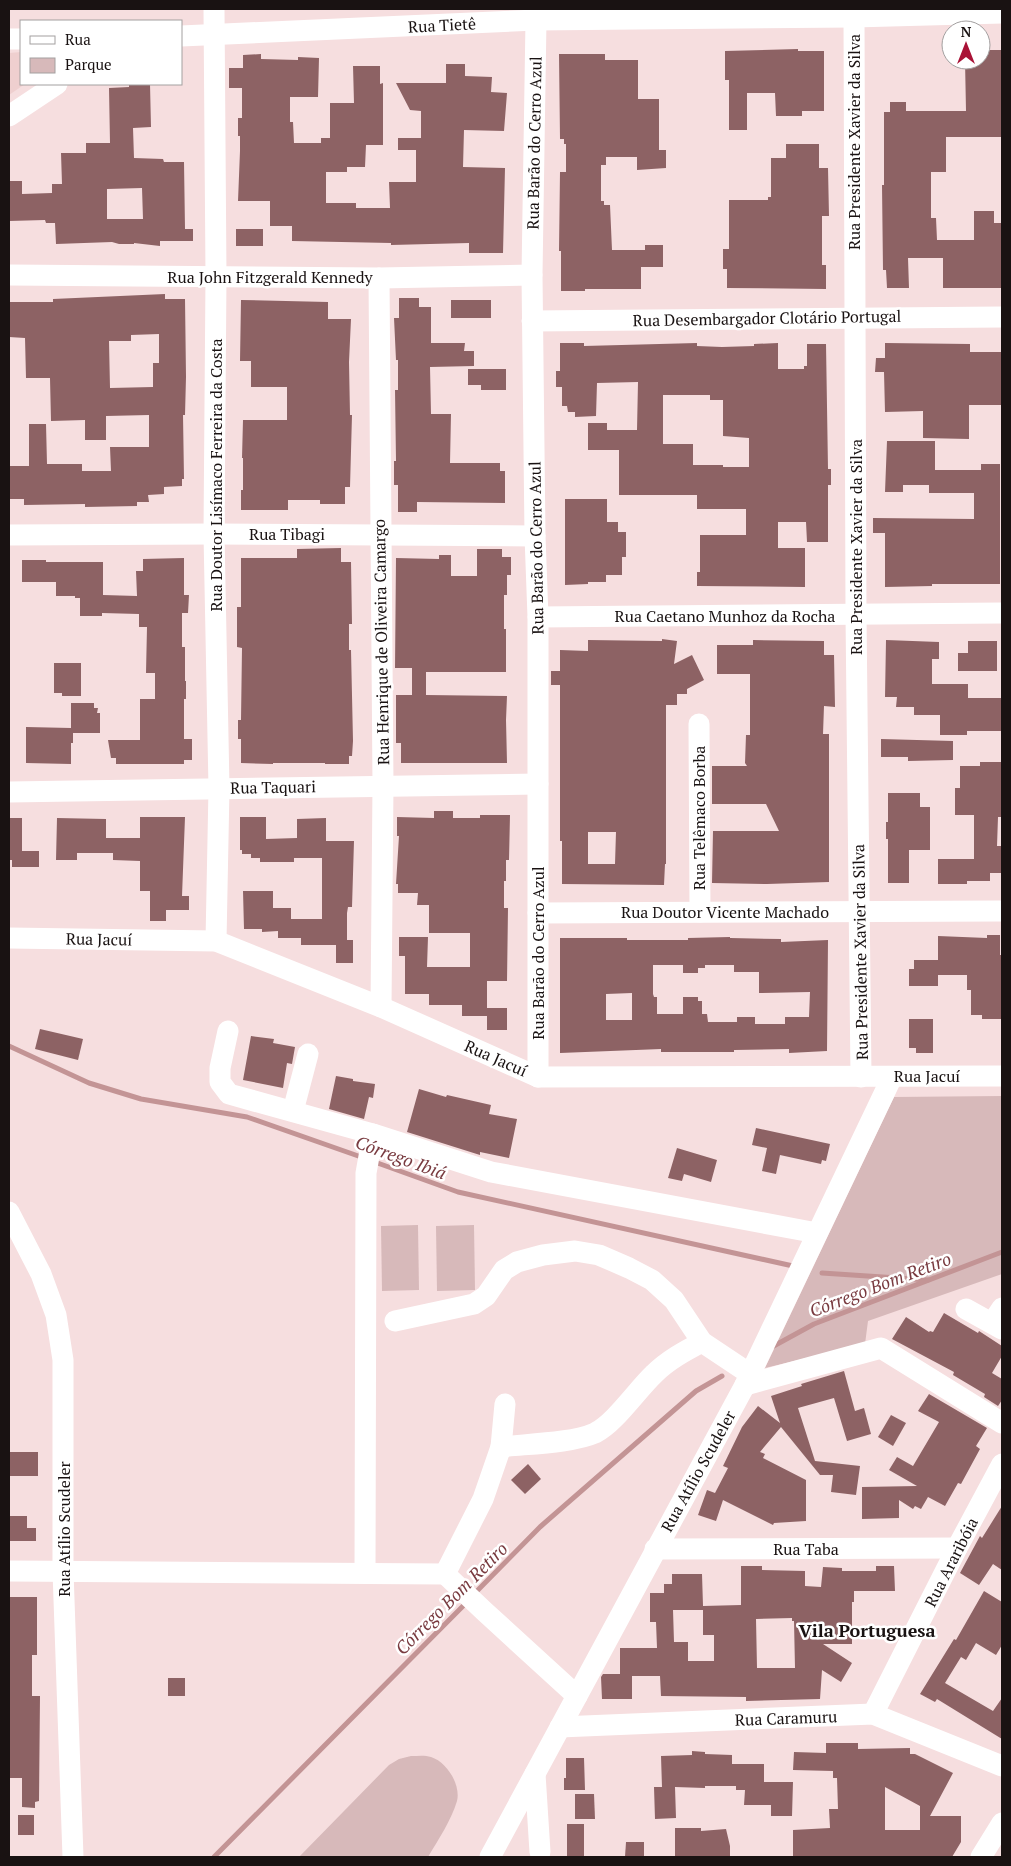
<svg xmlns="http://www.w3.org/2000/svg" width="1011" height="1866" font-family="'PT Serif',serif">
	<rect width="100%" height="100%" fill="#f6dedf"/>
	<path fill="#efcfcf" d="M21,52V84H25L9,95V53Z"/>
	<g fill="#d7b9ba">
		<path d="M1002,1096V1274L868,1321L865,1344L765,1368L894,1097Z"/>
		<path d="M418,1225L419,1290L382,1291L381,1226Z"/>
		<path d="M474,1225L475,1290L437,1291L436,1226Z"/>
		<path d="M411,1756C418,1756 425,1755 431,1757C447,1762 461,1785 457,1801C451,1821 438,1840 428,1857H299L389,1765L399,1759Z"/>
	</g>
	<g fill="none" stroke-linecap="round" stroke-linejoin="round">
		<g stroke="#c39495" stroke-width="5">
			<path d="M9,1046L89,1083L141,1099L247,1117L364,1158"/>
			<path d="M372,1161L458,1192L793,1266"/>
			<path d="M822,1273L928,1280"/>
			<path d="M770,1348L814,1324L1002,1252"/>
			<path d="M474,1594L540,1527L696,1391L722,1376"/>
			<path d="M214,1857L467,1602"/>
		</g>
	</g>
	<g fill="#8d6264" fill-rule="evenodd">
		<path d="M798,49V51H824V111H802V116H776L775,93H747V130H729V80H725V51Z"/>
		<path d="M981,50H1002V137H946V172H931V218H936L937,240H974V211H994V223H1002V288H943V258H908L909,288H887L886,270H883L882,185H884V112H890V102H906V111H966L965,60H981Z"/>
		<path d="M261,54V59L298,60V57L319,58L318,97H290V122H293L294,143H321V138H330V103H354L353,66H380V84L383,83V145H366L365,167H347V172H326V203H356V208H390L389,182H416V150H398V138H421V111L410,110L396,83H446V64H465V76L492,77L491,92L507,93L504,131L464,130L463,167L505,168L503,253H469V243L391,245V243L292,241V226H270V201H238L240,151V136H238V118H242V88H229V68H243V55Z"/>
		<path d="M559,54H605V60H638V99H659V150H666V168L637,170V157H606V165H601V201H604V205H610L612,250H645V245H663V267H641V289H585V291H561V251H559L560,172H566V144H564V139H560Z"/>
		<path d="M129,84H150L151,127L133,128L134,158L163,159L164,162H184L185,229H193V241H160V246L134,243V244H119L112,242L56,244L55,223H46L45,220L9,221V181H22V194L52,193V184H62L61,153H86V143H110L109,88L129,87ZM142,188L143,219H107V189Z"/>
		<path d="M786,144H819V168H828L829,216H822V265H826V289L727,288V269H723V249H729V200H768V197H771V158H786Z"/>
		<rect x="236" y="229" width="27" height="17"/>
		<path d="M165,294V299H185L186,377L185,415H183L184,479H182V486L164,487V494L148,495L149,502H137V506L85,507V504L24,505V499H9V466H29V424H46L47,464H82V471H111L110,447H149V415L106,416V440H85V420L51,421L50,378H26L25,338L9,337V302H53V299ZM159,334V363H153V387L110,388L109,341H131V335Z"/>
		<path d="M399,298H419V307H431V343H465L464,351H474V366L430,367L431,414H451L450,463H500V471H505V503L417,502V512H398V485H394V461H396L395,390H398V360H396L394,318H399Z"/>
		<path d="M241,300L328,302V319H351L349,362L350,415H352L350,487H345V504H320V500H288V510H241V490H243V458H242L243,420H287V387H251V361H240Z"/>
		<rect x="451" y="300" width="40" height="18"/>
		<path d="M560,343H584V346L697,343V346L722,347L754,346V344L778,343V369H804V366H807V344H826L828,469H831V485H828V542H807L806,522H778V548H805V587L697,586V572H700V535H746V509H697V495H619V450H588V423H607V430H637L638,382L597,383L596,416L575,417V412H568L567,406H562V387H556V371H560ZM663,395H710V400H723V436L749,438V467H723V465H693V444H663Z"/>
		<path d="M885,343L970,344V352H1002V405H969V439L923,438V411L885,412L884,372H875L876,358H885Z"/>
		<path d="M468,369H506V390H481V385H468Z"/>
		<path d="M887,441H935V470H981V464H1000V584H932V586L885,587V533H873V518L974,519V493H929V485H903V492H885Z"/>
		<path d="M565,499H607V522H618V532H626V557H622V575H606V582H588V584L565,585Z"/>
		<path d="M341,548V562H351L352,624H349V650H351L353,741L352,756H349V764H325V763H273V764L241,763V739H238V720H241L242,648L237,647V607H241V558H297V549Z"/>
		<path d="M477,549H502V557H511V575H507V595H504V629H506V672H426V695L507,696L506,720L507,763H401V743H396V695H412V668H395L396,558L439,559V555H451V576H477Z"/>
		<path d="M184,558V595H189L188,613H182V647H185V681H186V699H184V739H192V760H184V764H116V758H111L108,740H140V699H155V673H146L147,627H139V614L102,613V616H80V598H75V596H56V582H22V560H46V562H103V595L137,596L136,571H143V559Z"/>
		<path d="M662,639L677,641L674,664L692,655L704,680L687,689V694H677V705H666V864H665L664,885L562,884V841H560V685H551V671H560V650L588,651V640L662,641ZM588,832H616L615,864H588Z"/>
		<path d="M753,640L824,641V655H834L835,707L824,706L823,734H829V882L767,884L712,883L713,831H779L766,804H712V766H747L745,763L746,735H750V674H717V645H753Z"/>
		<path d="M886,640L939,642V659H932V684H968V698H1002V731H967V735H940V715H914V707H896L897,697H885Z"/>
		<path d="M968,641H997V671H958V653H968Z"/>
		<path d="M54,663H81V696H62V693H54Z"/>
		<path d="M71,703H94V708H98L97,713H100V733H73V743H71V764L26,763V727L71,728Z"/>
		<path d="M881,739L953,741V760L908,761V757H881Z"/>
		<path d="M980,762H1002V817H998L997,846H1002V873H990V881H967V884H938V859H974V815H955V788H960V766H980Z"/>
		<path d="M888,793H920V807H930V850H909V883H888V839H886V822H888Z"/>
		<path d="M434,811H453V818H480V815H510L509,860H506V881H504V908H508L507,981H487V1008H507V1030H487V1016H462V1005H429V994H405V956H399V937H428L427,967H470V933H429V905H417L418,893H398V884H396L399,836H397V817L434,818Z"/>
		<path d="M140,817H185L182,896H189V910H166V921H150V891H140V861L113,860V853H77V860H56L57,818L106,819V838H140Z"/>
		<path d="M240,817H266V839L297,838V819L326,818V841H354L352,907H348L347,913V940H353V963H336V945H301V938H278V931L262,932V929H244L243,891H273V908H291V919H322V858H294V862H260V858H251V854H242V850H240Z"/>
		<path d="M9,818H22V851H39V867H12V860H9Z"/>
		<path d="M987,935H1000V955H1002V1019H982V1015H971V990H967V975H938V986H909V969H914V960H938V936L987,938Z"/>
		<path d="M730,937V938L781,939V942L828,940L827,1051L789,1053V1049L734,1050V1052H661V1049L560,1053V938H627V940H688V938ZM653,965H683V973H698V968H705V965H734V972H759V993L810,992L809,1017H785V1024H755V1017H737V1022H708L707,1014H702V1001H698V997H683V1014H657V997H654L653,994ZM632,993V1020H606V994Z"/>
		<path d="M909,1019H933V1053H916V1048H909Z"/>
		<path d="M40,1029L83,1039L78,1060L35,1049Z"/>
		<path d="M251,1036L274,1039L273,1043L295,1047L292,1064L287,1063L283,1088L243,1080Z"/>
		<path d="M336,1076L353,1079V1081L375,1084L373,1098L369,1097L364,1119L329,1109Z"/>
		<path d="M419,1089L446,1097L447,1095L491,1105L489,1114L517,1119L509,1158L480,1152V1155L407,1132Z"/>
		<path d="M756,1128L830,1144L826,1161L822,1160L821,1164L780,1155L776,1174L762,1171L767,1148L752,1145Z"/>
		<path d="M677,1148L717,1160L711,1182L684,1174L682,1181L668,1178Z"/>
		<path d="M944,1313L978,1333L979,1331L1002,1346V1356L992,1373L1002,1379V1400L998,1406L984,1397L985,1394L953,1375L954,1372L892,1339L906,1317L929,1332L930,1331L933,1332Z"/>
		<path d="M844,1371L855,1411L864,1408L871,1434L847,1441L834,1398L798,1408L815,1461L860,1466L856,1495L831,1492L833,1475H820L781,1427L760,1452L765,1454L763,1458L806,1480V1521L774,1523L773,1525L723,1500L716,1521L698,1515L707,1490L715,1493L728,1468L723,1466L742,1427L758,1406L780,1423L771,1396L802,1386L801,1384Z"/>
		<path d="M929,1394L987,1428L976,1446L980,1449L961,1484L958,1483L945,1506L928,1497L921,1509L915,1506L913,1509L899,1500V1518L862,1519V1487L917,1486L889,1470L897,1457L913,1466L939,1422L918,1411Z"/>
		<path d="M891,1415L906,1423L893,1446L878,1437Z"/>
		<rect x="9" y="1452" width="29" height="24"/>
		<path d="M528,1464L541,1479L525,1494L511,1480Z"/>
		<path d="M1002,1506V1570L993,1564L979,1585L960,1573L980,1536L982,1538Z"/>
		<path d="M9,1516H27V1528H36V1541H9Z"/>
		<path d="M741,1566H762V1570L805,1571V1586L821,1587L823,1567L842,1568V1571H876V1566H894L895,1591H854V1602H852V1644H823L852,1663L841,1682L822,1670L820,1699L746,1701V1697L661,1696L660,1676H632V1699H602L601,1677L603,1674H620V1648H657L656,1622H650V1593H664V1584H672V1574H702L703,1606L741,1605ZM673,1610H703V1635H714V1661H688V1642H674ZM792,1618V1621H794L795,1668H757L756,1619Z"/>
		<path d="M984,1591L1002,1602V1645L996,1655L976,1643L966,1660L961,1657L945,1683L993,1711L1002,1698V1739L937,1699L935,1702L920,1694L954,1639L956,1640Z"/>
		<path d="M9,1597H37V1655H32V1696H40L39,1801L35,1802V1808L22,1807V1778H10V1769H9Z"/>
		<rect x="168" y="1678" width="17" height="18"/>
		<path d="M826,1743H858V1749L910,1748V1754H915L953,1773L930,1816H961V1842L952,1857H793V1830L830,1828L829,1809H838L837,1778H833V1771L793,1770L794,1752L826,1753ZM885,1787L920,1806V1830H885Z"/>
		<path d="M692,1751L705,1752V1754L732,1755V1764H764V1782H793L792,1816H771V1805H744L745,1790H736V1786H705V1788L675,1787L676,1818L655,1819L654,1787H662L661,1756L692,1755Z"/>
		<path d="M566,1758H584L585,1790H564V1778H566Z"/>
		<path d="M575,1794H594L595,1819H575Z"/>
		<rect x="18" y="1815" width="16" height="20"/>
		<rect x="567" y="1824" width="17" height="33"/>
		<path d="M675,1828H701V1831L726,1829L730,1846V1857H675Z"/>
		<path d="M626,1842H644V1857H625Z"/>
	</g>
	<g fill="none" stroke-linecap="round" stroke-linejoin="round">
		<g stroke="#fff" stroke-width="21">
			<path d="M214,9L216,276L214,534L219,788L216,941"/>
			<path d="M854,17L856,615L861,1077"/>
			<path d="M536,20L532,275L535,536L538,617V1077"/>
			<path d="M181,36L536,20L854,17L1002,13"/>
			<path d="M9,39H21"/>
			<path d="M9,116L57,84"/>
			<path d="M9,275L379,278L532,275"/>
			<path d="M379,278L383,785L381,1007"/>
			<path d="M532,321L1002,317"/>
			<path d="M9,535L214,534L535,536"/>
			<path d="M538,617L1002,613"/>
			<path d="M699,724L700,912"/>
			<path d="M9,792L538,784"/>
			<path d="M538,913L1002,911"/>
			<path d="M9,938L216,941L381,1007L538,1077L1002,1076"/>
			<path d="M228,1031L220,1068V1082L229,1094L373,1134L491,1172L817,1233"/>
			<path d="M293,1111L308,1054"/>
			<path d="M9,1212L41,1274L56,1315L63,1360V1571L73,1857"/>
			<path d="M966,1309L1002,1329"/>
			<path d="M395,1321L474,1304L486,1296L504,1270L517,1262L543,1255L575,1251L599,1255L629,1268L652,1280L674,1300L702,1342L750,1374"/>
			<path d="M992,1323L1002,1308"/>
			<path d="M745,1385L881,1348L1002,1423"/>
			<path d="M505,1404L501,1447L483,1499L445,1574L484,1611L577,1696"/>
			<path d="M501,1447C526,1444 573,1443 595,1433C615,1423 637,1390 654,1374C668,1360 685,1351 702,1342"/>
			<path d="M655,1549L957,1548"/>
			<path d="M9,1571L445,1574"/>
			<path d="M365,1572L366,1173L373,1134"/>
			<path d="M873,1714L957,1548L1002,1464"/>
			<path d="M560,1727L873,1714L1002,1766"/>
			<path d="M535,1774L540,1852"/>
			<path d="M490,1857L745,1385L892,1077"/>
			<path d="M981,1857L1002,1823"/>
		</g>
	</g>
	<g text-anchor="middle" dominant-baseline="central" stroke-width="5" stroke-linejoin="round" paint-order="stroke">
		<g font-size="16" fill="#191212" stroke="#fff">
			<text transform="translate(442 25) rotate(-3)">Rua Tietê</text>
			<text transform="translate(854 142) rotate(-90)">Rua Presidente Xavier da Silva</text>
			<text transform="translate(534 143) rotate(-89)">Rua Barão do Cerro Azul</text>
			<text x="270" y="277">Rua John Fitzgerald Kennedy</text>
			<text transform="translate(767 318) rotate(-1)">Rua Desembargador Clotário Portugal</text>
			<text transform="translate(216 475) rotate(-90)">Rua Doutor Lisímaco Ferreira da Costa</text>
			<text x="287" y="534">Rua Tibagi</text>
			<text transform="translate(856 547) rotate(-90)">Rua Presidente Xavier da Silva</text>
			<text transform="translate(536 548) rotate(-91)">Rua Barão do Cerro Azul</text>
			<text x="725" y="616">Rua Caetano Munhoz da Rocha</text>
			<text transform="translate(381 642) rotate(-91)">Rua Henrique de Oliveira Camargo</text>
			<text transform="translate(273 787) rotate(-1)">Rua Taquari</text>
			<text transform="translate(699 818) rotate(-90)">Rua Telêmaco Borba</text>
			<text x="725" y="912">Rua Doutor Vicente Machado</text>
			<text transform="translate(99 939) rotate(1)">Rua Jacuí</text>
			<text transform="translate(860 952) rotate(-91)">Rua Presidente Xavier da Silva</text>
			<text transform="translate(538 953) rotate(-90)">Rua Barão do Cerro Azul</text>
			<text transform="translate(496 1058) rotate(24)">Rua Jacuí</text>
			<text x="927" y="1076">Rua Jacuí</text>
			<text transform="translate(698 1471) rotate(-61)">Rua Atílio Scudeler</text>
			<text transform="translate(64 1529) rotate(-90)">Rua Atílio Scudeler</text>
			<text x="806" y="1549">Rua Taba</text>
			<text transform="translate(951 1562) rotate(-63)">Rua Araribóia</text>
			<text transform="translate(786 1718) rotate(-2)">Rua Caramuru</text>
		</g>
		<g font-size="18" font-style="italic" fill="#793b40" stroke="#fff">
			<text transform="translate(401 1157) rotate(20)">Córrego Ibiá</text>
			<text transform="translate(880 1284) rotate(-21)">Córrego Bom Retiro</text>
			<text transform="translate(451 1598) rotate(-45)">Córrego Bom Retiro</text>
		</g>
		<g font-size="18" font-weight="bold" fill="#191212" stroke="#fff">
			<text x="867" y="1630">Vila Portuguesa</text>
		</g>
	</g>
	<rect width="1011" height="1866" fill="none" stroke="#191212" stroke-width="20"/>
	<rect x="20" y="20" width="162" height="65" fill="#ffffff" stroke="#a3a0a0"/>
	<rect x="30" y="36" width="25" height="8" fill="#ffffff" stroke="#a3a0a0"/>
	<text x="65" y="45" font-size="15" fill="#191212">Rua</text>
	<rect x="30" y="58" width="25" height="15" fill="#d7b9ba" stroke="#a3a0a0"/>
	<text x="65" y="70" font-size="15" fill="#191212">Parque</text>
	<g transform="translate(966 45)"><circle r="24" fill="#ffffff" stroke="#a3a0a0"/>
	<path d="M0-4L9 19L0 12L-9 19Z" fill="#a91236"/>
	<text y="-8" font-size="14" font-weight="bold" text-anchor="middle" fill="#191212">N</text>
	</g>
</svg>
